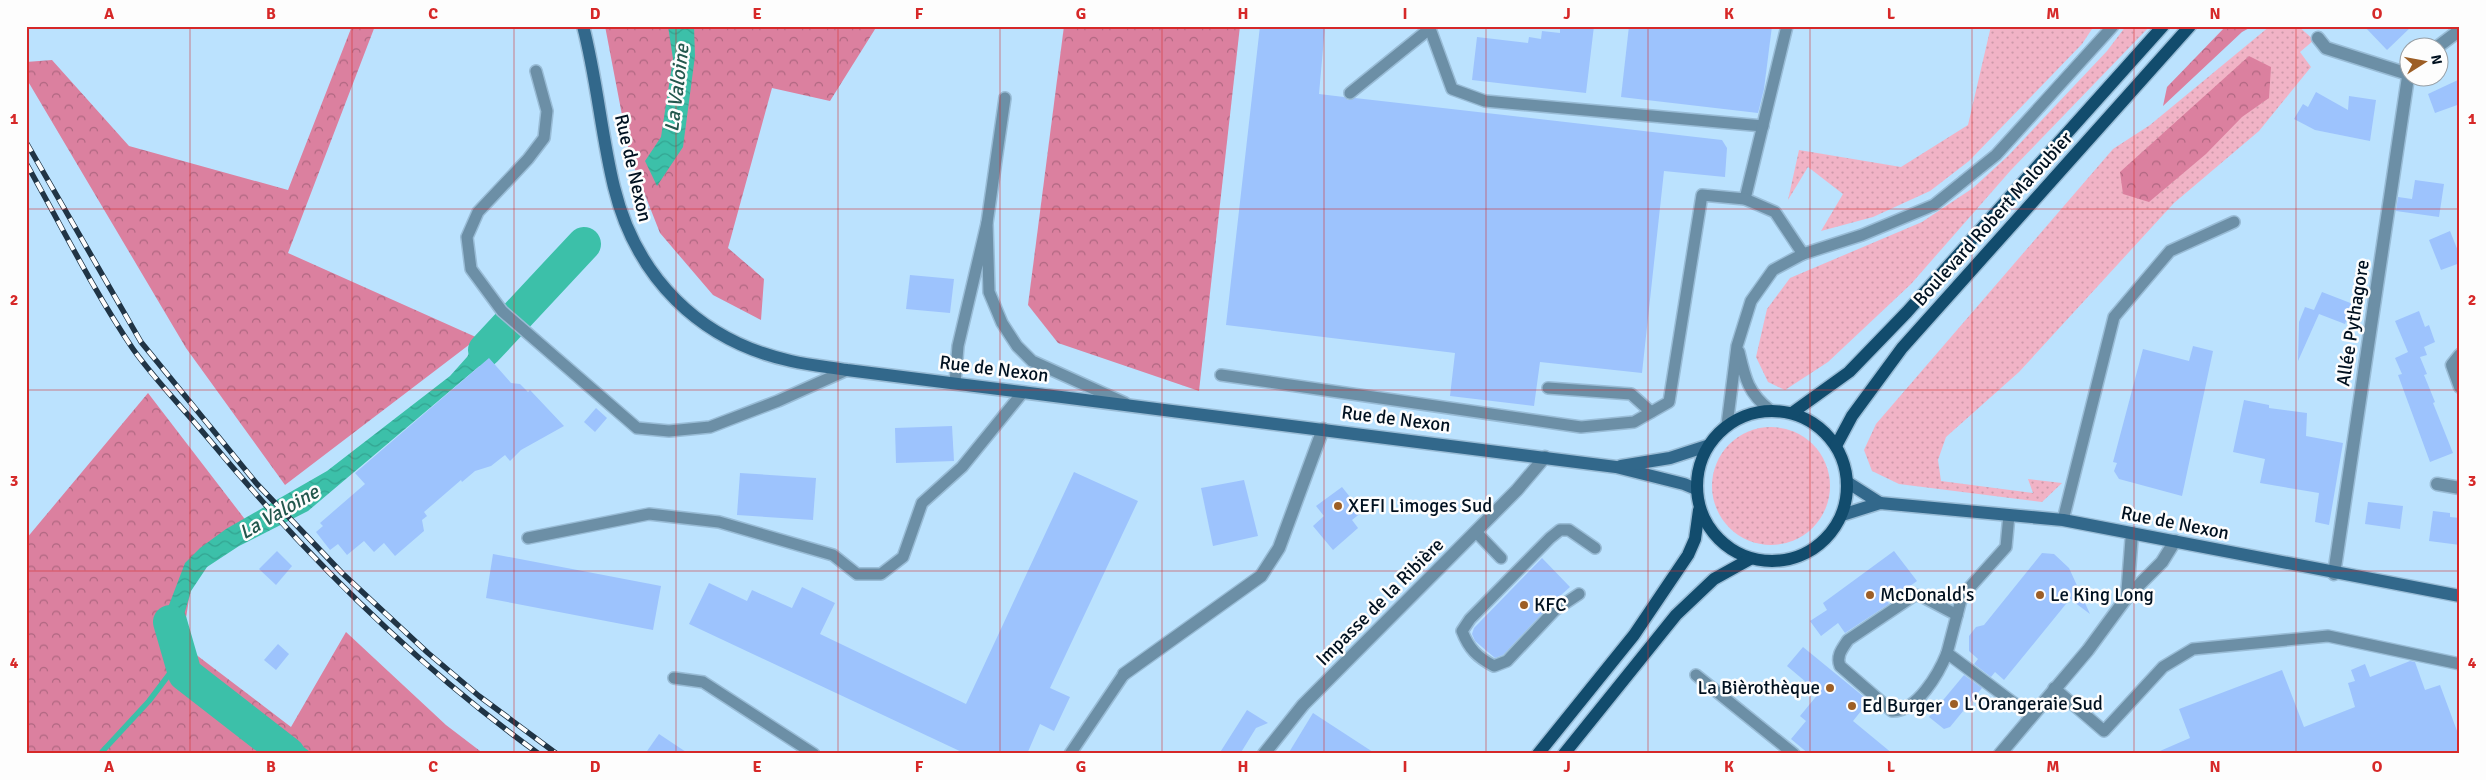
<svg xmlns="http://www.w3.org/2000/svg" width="2486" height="780" font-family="Signika,sans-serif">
	<defs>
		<pattern id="grass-dots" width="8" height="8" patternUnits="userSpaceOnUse" patternTransform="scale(1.25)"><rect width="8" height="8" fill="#f1b3c6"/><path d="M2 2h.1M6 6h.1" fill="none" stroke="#cd99aa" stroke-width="1.8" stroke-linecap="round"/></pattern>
		<pattern id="forest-crowns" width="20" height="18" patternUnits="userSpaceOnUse" patternTransform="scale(1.25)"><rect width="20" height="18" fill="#db809f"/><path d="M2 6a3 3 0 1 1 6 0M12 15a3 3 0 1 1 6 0" fill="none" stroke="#af6781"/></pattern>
		<pattern id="water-waves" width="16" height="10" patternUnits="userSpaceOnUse" patternTransform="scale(1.25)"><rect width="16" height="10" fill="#3cc0a9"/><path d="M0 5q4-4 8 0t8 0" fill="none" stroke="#33a491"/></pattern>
	</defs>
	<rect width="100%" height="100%" fill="#bbe2fe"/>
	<g fill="url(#grass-dots)">
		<path d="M1991,26H2094L2082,44L1969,161L1930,191L1873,217L1821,231L1843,194L1808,167L1788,200L1799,150L1901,167L1968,125Z"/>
		<path d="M2126,26H2150L2011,170L1911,284L1828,362L1785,390L1768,382L1756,357L1767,309L1790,278L1922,222L1973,188L2008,156L2107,51Z"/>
		<path d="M2270,26H2298L2314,40L2300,52L2311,67L2259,131L2174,203L2019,372L1946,437L1938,460L1941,481L2033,493L2028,479L2062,483L2042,502L1899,484L1872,471L1864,450L1876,424L2113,149L2150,125Z"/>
		<circle cx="1771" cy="486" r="59"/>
	</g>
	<g fill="url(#forest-crowns)">
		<path d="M352,26H375L288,253L478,338L285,485L186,348L26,78V62L52,60L129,146L288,190Z"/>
		<path d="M605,26H877L830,101L772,88L728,248L764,279L761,320L713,295L660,233L630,157Z"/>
		<path d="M1064,26H1240L1199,391L1058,343L1028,305Z"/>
		<path d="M2226,26H2253L2242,32L2163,106L2167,87Z"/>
		<path d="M2249,56L2271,67L2269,98L2242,117L2206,154L2149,202L2123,194L2120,172Z"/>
		<path d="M148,393L247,522L193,573L182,644L291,727L346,632L446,725L484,754H26V539Z"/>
	</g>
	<g fill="url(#water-waves)">
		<path d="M668,26H694L695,56L683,147L657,186L645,161L661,137L673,59Z"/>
		<path d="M511,318L522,328L489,358L308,511L239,546L207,567L191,591L181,625L185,654L199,670L313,754H281L171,657L165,634L169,605L185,563L200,548L226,529L327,471L450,376L467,357L478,338Z"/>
	</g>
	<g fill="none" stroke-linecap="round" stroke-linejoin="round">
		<path stroke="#3cc0a9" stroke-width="5.5" d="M100,754L149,701L180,660"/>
		<g stroke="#3cc0a9" stroke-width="34">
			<path d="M485,350L584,244"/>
			<path d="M170,622L185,674L288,754"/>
		</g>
	</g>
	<g fill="#9dc3fd">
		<path d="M1260,26H1325L1319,94L1344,97L1348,100L1355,98L1722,140L1727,148L1725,177L1664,171L1642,373L1540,362L1534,406L1450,396L1455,353L1226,325Z"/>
		<path d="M1560,26H1594L1586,93L1472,80L1477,37L1528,43L1529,37L1541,39L1542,31L1560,33Z"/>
		<path d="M1629,26H1772L1764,89L1758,113L1621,97Z"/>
		<path d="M2364,26H2412L2387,50Z"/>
		<path d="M2460,79V104L2435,113L2428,94Z"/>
		<path d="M2316,92L2348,110L2349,96L2376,100L2370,141L2315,130L2294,119L2303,104L2308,107Z"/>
		<path d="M2415,180L2444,184L2439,217L2396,211L2398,197L2412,199Z"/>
		<path d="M2450,231L2460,256V263L2441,270L2429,240Z"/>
		<path d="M910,275L954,279L950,313L906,309Z"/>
		<path d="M2322,292L2353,304L2345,324L2319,314L2298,361L2299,322L2305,307L2314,310Z"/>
		<path d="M2419,311L2425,327L2429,325L2435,342L2424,347L2427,355L2420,357L2427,374L2424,375L2435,402L2433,403L2453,453L2430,462L2398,375L2402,374L2395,358L2408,352L2395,321Z"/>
		<path d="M2193,346L2213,351L2182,496L2119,479L2114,471L2117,463L2113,462L2143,349L2189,361Z"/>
		<path d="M489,358L511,383L520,384L528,392L530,390L564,426L521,450L510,461L505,455L491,466L475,471L462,482L461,480L424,512L427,516L422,520L424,531L395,556L384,543L374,552L364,541L347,555L338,544L330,550L316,532L323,526L320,523L365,484L355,473Z"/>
		<path d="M2244,400L2269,405V408L2307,413L2306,436L2343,443L2329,525L2315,522L2319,493L2260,483L2265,459L2233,452Z"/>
		<path d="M596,408L607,418L595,432L584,422Z"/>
		<path d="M952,426L954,461L896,463L895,428Z"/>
		<path d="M1074,472L1138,501L1050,688L1070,697L1054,731L1040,724L1027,754H966L689,624L709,583L747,601L752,590L792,608L802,587L835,603L820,634L966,704Z"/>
		<path d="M740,473L816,478L813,520L737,515Z"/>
		<path d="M1244,480L1258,536L1213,546L1201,488Z"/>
		<path d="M1342,487L1362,512L1352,520L1358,528L1333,550L1313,526L1324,516L1316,506Z"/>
		<path d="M2368,502L2403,506L2400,529L2365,524Z"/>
		<path d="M2433,511L2450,513V517L2460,518V545L2429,541Z"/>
		<path d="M277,551L292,566L276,585L259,569Z"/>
		<path d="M1894,551L1917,581L1888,602L1889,604L1845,633L1838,623L1821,636L1810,621L1827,610L1823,603Z"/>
		<path d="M2042,553L2054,554L2069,568L2090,614L2070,599L2004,680L1995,672L1991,677L1974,664L1978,659L1969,651V636L1976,627L1984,625Z"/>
		<path d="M493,554L661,586L653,630L486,598Z"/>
		<path d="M1542,558L1570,587L1550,605L1503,655L1495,658L1475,641L1472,634L1474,628Z"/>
		<path d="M278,644L289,654L276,670L264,660Z"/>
		<path d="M1803,647L1869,701L1853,721L1893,754H1809L1791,739L1806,721L1800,716L1819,693L1787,666Z"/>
		<path d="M2410,661L2415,662L2425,690L2440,685L2460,739V754H2153L2190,738L2179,709L2282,670L2304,727L2355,707L2348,683L2355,681L2351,670L2365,664L2370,677Z"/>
		<path d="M1964,675L1982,688L1950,727L1944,729L1929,717Z"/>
		<path d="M1247,710L1268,723L1256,728L1240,754H1219Z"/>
		<path d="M1313,713L1376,754H1288Z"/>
		<path d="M659,734L689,754H645Z"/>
	</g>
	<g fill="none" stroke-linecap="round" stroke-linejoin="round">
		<g stroke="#99bcd6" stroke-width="14">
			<g id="lane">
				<path d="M1429,26L1452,89L1485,101L1763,126"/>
				<path d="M1787,26L1745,199L1775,212L1803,254"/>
				<path d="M536,71L547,111L544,138L528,159L478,212L467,237L471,269L502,311L637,428L669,431L710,427L778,401L847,370"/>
				<path d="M1350,93L1428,30"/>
				<path d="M987,223L1005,98"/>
				<path d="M1739,352C1745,378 1748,393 1770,410"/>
				<path d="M1221,375L1581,427L1634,422L1669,402L1702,195L1745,199"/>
				<path d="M955,383L958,346L987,223L989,292L1002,323L1017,346L1032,361L1125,403"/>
				<path d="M1548,388L1631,394L1651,412"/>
				<path d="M1727,425L1737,346L1751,301L1773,270L1803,254L1862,235L1934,205L1996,155L2113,26"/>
				<path d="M2009,515L2006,547L1962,596L1947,653L2031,716"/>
				<path d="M2063,520L2114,317L2170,251L2234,222"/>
				<path d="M1476,532L1501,558"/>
				<path d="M528,538L649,514L719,522L833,555L857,574H881L903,557L922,503L962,467L1023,392"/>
				<path d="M1579,594L1555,610L1507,661L1494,666C1477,657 1469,649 1462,631L1470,619L1550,538L1560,530H1569L1595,548"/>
				<path d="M1947,653C1939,673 1917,712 1892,711L1840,666C1836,656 1842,649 1848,640L1915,595L1923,597L1957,615"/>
				<path d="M1696,675L1794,754"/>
				<path d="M674,678L703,682L814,754"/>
				<path d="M2054,688L2104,731L2163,667L2193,649L2328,636L2460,664"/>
				<path d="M1070,754L1124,674"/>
			</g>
		</g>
		<g stroke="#99bcd6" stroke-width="15">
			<g id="street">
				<path d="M2318,38L2326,48L2408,74"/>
				<path d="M2436,48L2460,30"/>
				<path d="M2460,355L2452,365L2460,387"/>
				<path d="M2437,484L2460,488"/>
				<path d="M2334,574L2408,77"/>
				<path d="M2127,597L2132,533"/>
				<path d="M1124,674L1261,576L1279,548L1323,429"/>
				<path d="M1264,754L1303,705L1517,490L1545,457"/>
				<path d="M2000,754L2088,650L2127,597L2162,562L2175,541"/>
			</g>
		</g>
		<g stroke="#99bcd6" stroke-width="15">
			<g id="secondary">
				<path d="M583,26C597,79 601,134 614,187C636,277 699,341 791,361C809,365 828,367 847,370L1616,467L1684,484L1696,489"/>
				<path d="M1621,466L1670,458L1707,446"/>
				<path d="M1847,482L1880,503"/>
				<path d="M1842,515L1880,503L2063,520L2460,596"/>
			</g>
		</g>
		<g stroke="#99bcd6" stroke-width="15">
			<g id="primary">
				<circle cx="1772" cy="486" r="75"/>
				<path d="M1792,413L1849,372L1907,312L2163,26"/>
				<path d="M1836,446L1852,416L1902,348L2190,26"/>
				<path d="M1538,754L1634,635L1688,555L1695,539L1699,510"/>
				<path d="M1564,754L1676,615L1714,579L1750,559"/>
			</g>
		</g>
		<use href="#lane" stroke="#6c8fa6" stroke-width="11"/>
		<use href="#street" stroke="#6c8fa6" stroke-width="12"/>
		<use href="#secondary" stroke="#32688b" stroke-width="12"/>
		<use href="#primary" stroke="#124c6d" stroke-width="12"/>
		<g stroke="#203445" stroke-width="5.5">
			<g id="rail">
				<path d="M26,142L141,342L257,484L342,573L428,653L479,696L557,754"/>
				<path d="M26,163C61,225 93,290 133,349C155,380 183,408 207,437C305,555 414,664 539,754"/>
			</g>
		</g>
		<use href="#rail" stroke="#fdfdfd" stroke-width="4" stroke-dasharray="11" stroke-linecap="butt"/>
	</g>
	<path fill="none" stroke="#d62828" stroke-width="1" stroke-opacity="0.55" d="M190,26V754M352,26V754M514,26V754M676,26V754M838,26V754M1000,26V754M1162,26V754M1324,26V754M1486,26V754M1648,26V754M1810,26V754M1972,26V754M2134,26V754M2296,26V754M26,209H2460M26,390H2460M26,571H2460"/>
	<g fill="#9d5e25" stroke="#fdfdfd" stroke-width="2">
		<circle cx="1338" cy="506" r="5"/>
		<circle cx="1870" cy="595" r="5"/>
		<circle cx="2040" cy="595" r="5"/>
		<circle cx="1524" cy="605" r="5"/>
		<circle cx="1830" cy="688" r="5"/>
		<circle cx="1954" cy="704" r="5"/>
		<circle cx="1852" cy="706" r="5"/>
	</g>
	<g text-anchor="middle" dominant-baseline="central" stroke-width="5" stroke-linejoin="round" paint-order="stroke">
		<g font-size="19" fill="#001120" stroke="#fdfdfd">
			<text transform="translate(633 168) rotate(77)">Rue de Nexon</text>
			<text transform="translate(1993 219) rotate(-48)">Boulevard Robert Maloubier</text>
			<text transform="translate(2353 323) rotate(-81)">Allée Pythagore</text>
			<text transform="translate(994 369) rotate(7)">Rue de Nexon</text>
			<text transform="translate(1396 419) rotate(7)">Rue de Nexon</text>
			<text transform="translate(2175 523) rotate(11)">Rue de Nexon</text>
			<text transform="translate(1380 602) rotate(-45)">Impasse de la Ribière</text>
		</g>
		<g font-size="19" fill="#001120" stroke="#fdfdfd" text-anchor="start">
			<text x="1348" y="506">XEFI Limoges Sud</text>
			<text x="1880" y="595">McDonald's</text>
			<text x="2050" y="595">Le King Long</text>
			<text x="1534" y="605">KFC</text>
			<text x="1820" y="688" text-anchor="end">La Bièrothèque</text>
			<text x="1964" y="704">L'Orangeraie Sud</text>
			<text x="1862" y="706">Ed Burger</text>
		</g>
		<g font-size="20" font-style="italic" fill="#22574d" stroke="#fdfdfd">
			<text transform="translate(677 88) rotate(-83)">La Valoine</text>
			<text transform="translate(279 512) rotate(-30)">La Valoine</text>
		</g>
	</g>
	<rect width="2486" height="780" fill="none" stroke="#fdfdfd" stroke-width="55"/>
	<g transform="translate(2424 62) rotate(79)"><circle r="24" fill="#fdfdfd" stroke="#989fa5"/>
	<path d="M0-4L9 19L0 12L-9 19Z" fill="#9d5e25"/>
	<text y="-8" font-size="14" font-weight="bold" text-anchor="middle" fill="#001120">N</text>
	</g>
	<rect x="28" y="28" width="2430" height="724" fill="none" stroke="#d62828" stroke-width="2"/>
	<g font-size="16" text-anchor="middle" font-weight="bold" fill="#d62828">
		<text x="109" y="19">A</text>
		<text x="271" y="19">B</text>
		<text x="433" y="19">C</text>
		<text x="595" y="19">D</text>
		<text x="757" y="19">E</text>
		<text x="919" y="19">F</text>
		<text x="1081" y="19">G</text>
		<text x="1243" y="19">H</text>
		<text x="1405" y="19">I</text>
		<text x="1567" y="19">J</text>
		<text x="1729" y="19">K</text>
		<text x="1891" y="19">L</text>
		<text x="2053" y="19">M</text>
		<text x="2215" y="19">N</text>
		<text x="2377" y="19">O</text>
		<text x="14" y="124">1</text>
		<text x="2472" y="124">1</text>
		<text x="14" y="305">2</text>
		<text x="2472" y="305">2</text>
		<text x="14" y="486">3</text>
		<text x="2472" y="486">3</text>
		<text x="14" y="668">4</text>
		<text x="2472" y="668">4</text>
		<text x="109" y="772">A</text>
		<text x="271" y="772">B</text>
		<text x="433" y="772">C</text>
		<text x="595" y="772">D</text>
		<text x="757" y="772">E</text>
		<text x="919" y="772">F</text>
		<text x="1081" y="772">G</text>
		<text x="1243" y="772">H</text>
		<text x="1405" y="772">I</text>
		<text x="1567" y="772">J</text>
		<text x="1729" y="772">K</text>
		<text x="1891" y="772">L</text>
		<text x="2053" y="772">M</text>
		<text x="2215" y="772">N</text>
		<text x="2377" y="772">O</text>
	</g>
</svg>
